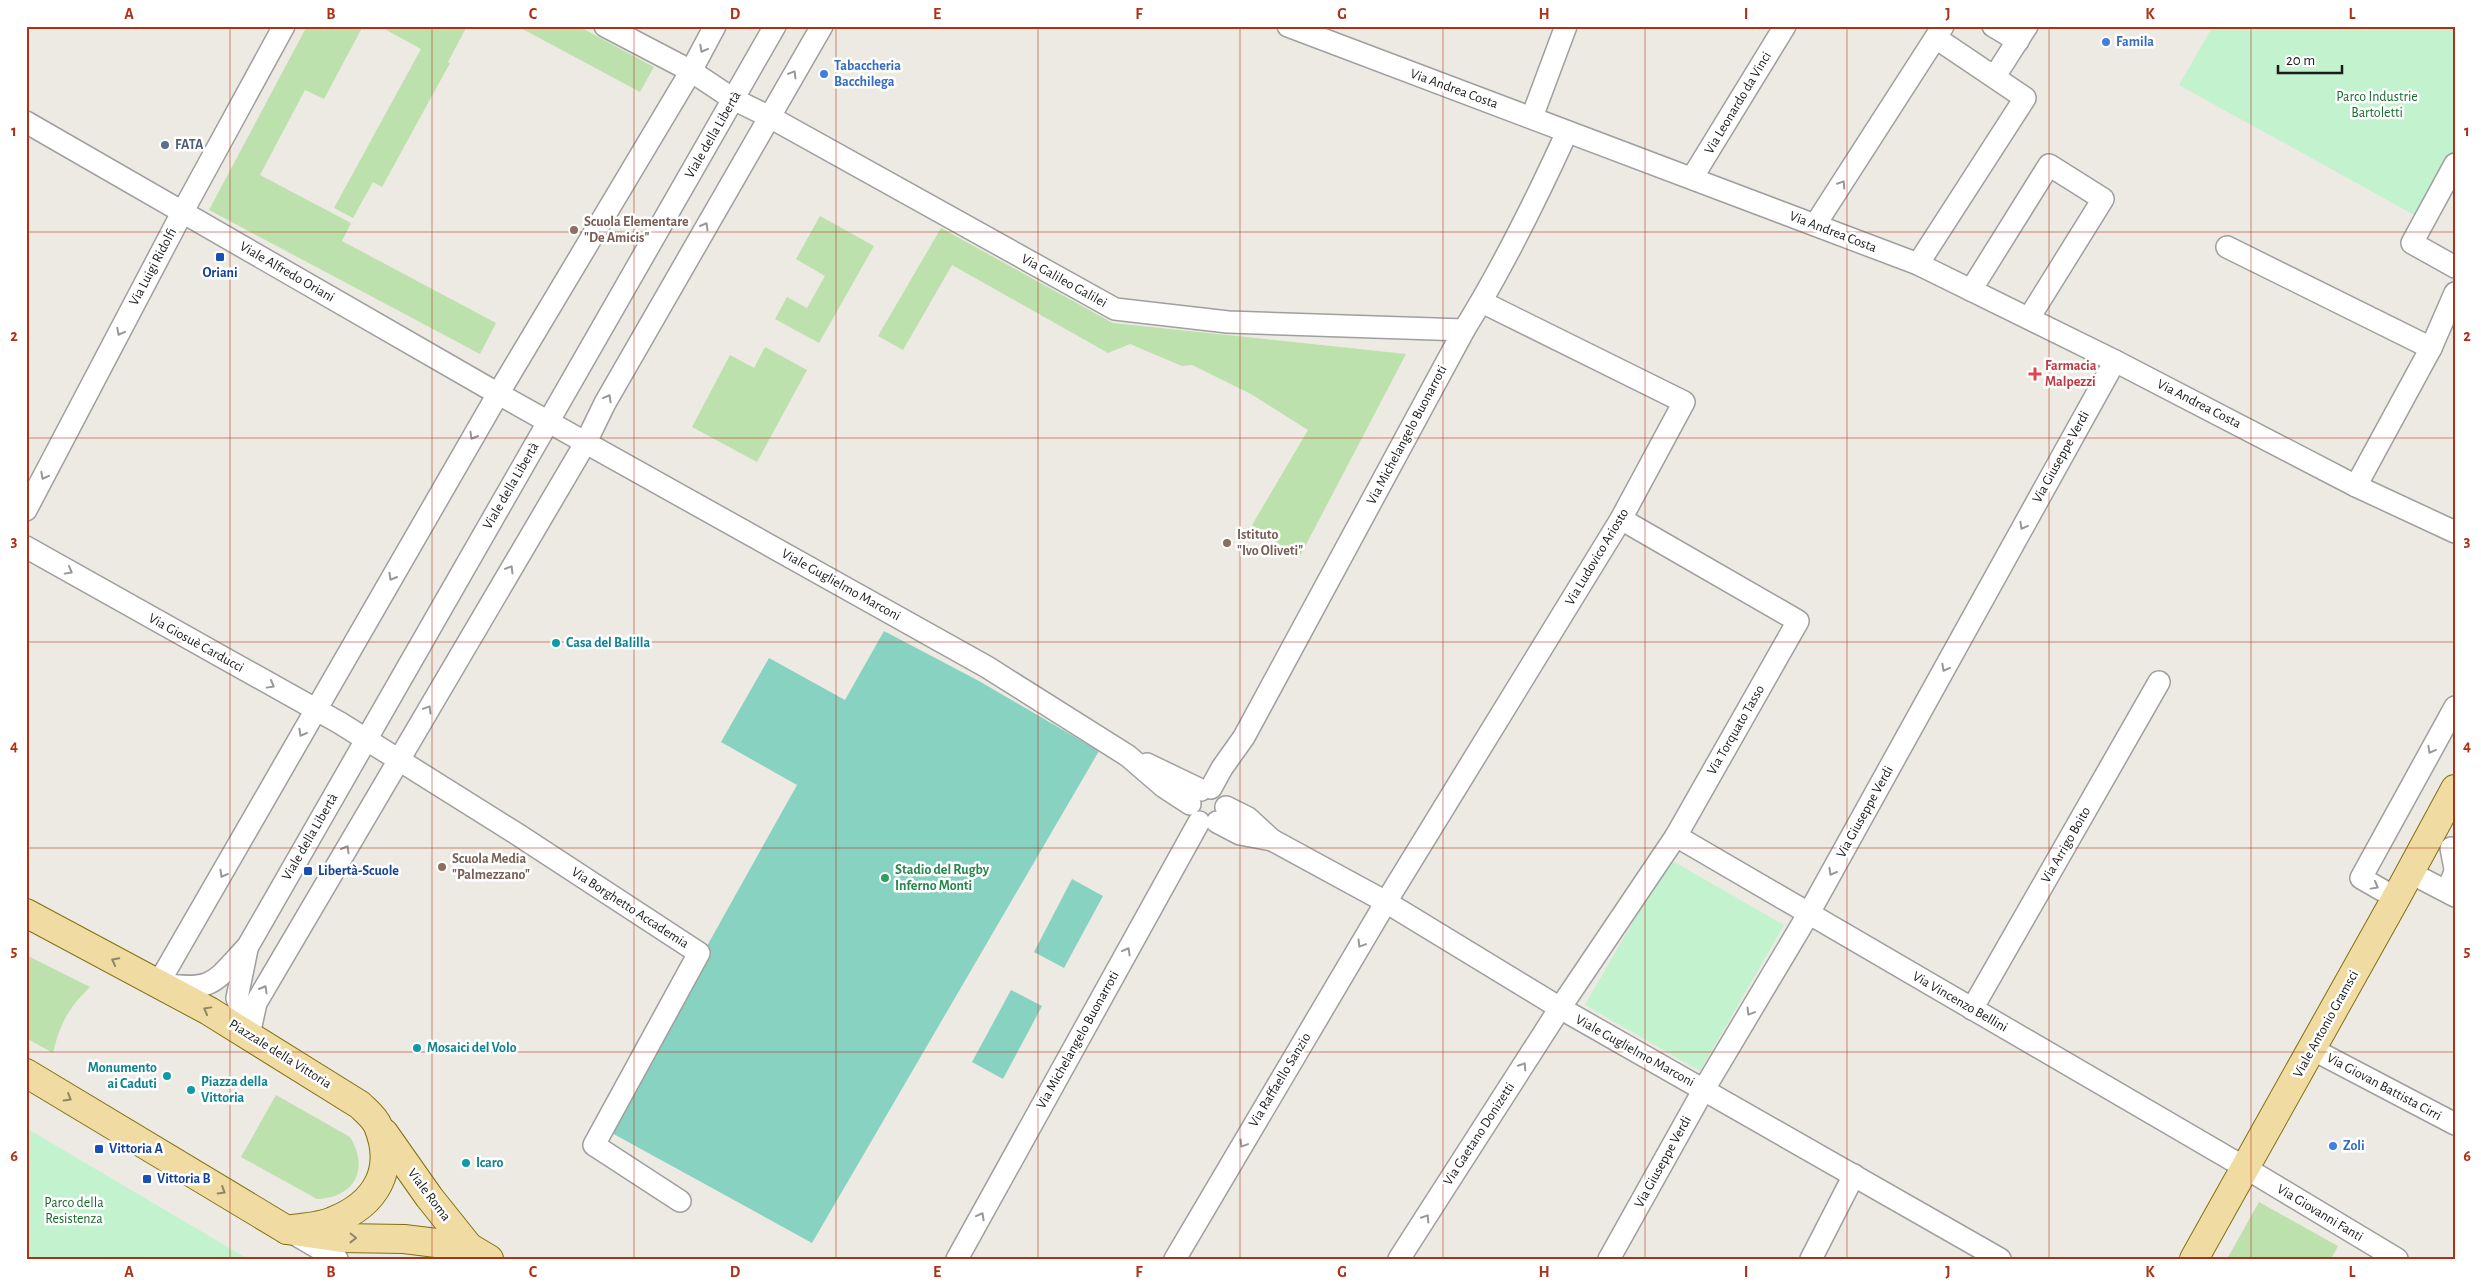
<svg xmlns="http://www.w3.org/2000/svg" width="2481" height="1285" font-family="'Alegreya Sans',sans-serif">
	<rect width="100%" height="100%" fill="#eceae2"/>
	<g fill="#bde1ad">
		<path d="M307,26H363L324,99L305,90L260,175L351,223L342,241L496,323L480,354L209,210Z"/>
		<path d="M379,26H467L448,62L450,63L382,187L373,182L353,218L334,208L421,49Z"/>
		<path d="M517,26H578L654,67L640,92Z"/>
		<path d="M820,216L874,246L819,343L775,319L787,297L807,308L825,276L796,259Z"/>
		<path d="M941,228L1113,323L1406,354L1299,558L1252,525L1308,430L1251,394L1192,365L1182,366L1130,344L1108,353L952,265L903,350L878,336Z"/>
		<path d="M765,347L807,370L757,462L692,427L730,355L754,368Z"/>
		<path d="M26,955L90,987C68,1008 60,1024 53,1053L26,1038Z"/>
		<path d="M276,1095L350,1137C370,1169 354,1198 317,1199L241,1157Z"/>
		<path d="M2259,1202L2338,1246L2331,1259H2227Z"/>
	</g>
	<g fill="#c2f2ce">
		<path d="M2213,26H2455V152L2418,217L2179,85Z"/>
		<path d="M1669,859L1784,925L1700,1071L1585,1005Z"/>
		<path d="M26,1128L248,1259H26Z"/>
	</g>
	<g fill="#88d2c2">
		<path d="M884,631L979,681L1099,751L812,1243L610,1132L674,1005L797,785L721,742L769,658L845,700Z"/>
		<path d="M1072,879L1103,896L1064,968L1034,952Z"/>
		<path d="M1011,990L1042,1006L1003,1079L972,1062Z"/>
	</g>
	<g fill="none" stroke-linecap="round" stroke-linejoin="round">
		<g stroke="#9f9f9f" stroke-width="24">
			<g id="minor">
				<path d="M605,26L691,71L733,99L768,116L1115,309L1228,322L1464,330"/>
				<path d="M715,26L691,71L498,394L158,984C214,991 212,985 248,946L775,26"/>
				<path d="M1288,26L1918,264L2115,361L2356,486L2455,532"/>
				<path d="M1993,26L2018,41"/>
				<path d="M1995,76L2027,26"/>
				<path d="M1532,117L1566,26"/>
				<path d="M26,122L488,388L987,667L1128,756L1164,787L1190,804"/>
				<path d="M2455,164L2412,243L2455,267"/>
				<path d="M1692,178L1785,26"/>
				<path d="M1815,225L1943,26"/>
				<path d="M2227,247L2431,348"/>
				<path d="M1918,264L2025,98L1936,38"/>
				<path d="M1971,290L2049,165L2103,199L2029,318"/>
				<path d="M2356,486L2431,348L2455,293"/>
				<path d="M26,510L183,211L284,26"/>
				<path d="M26,547L340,723L517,834L699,953L594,1145L680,1201"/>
				<path d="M1147,764L1201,790"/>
				<path d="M1211,788L1222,768L1244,737L1464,330C1503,267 1536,200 1567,132"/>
				<path d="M1226,807L1248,818L1272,840L1386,902L1560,1008L2000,1259"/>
				<path d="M1217,822L1240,834L1272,840"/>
				<path d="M1676,836L2244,1167L2397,1259"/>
				<path d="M2451,848L2455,869"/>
				<path d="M2409,872L2455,896"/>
				<path d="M2447,891L2455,872"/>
				<path d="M2396,898L2361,878L2455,707"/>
				<path d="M247,949L237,998L249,1035"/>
				<path d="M1972,1009L2159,682"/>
				<path d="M249,1035L256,1003L586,442L605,403L822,26"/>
				<path d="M2312,1049L2455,1124"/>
				<path d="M296,1235L337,1259"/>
				<path d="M957,1259L1199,822"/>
				<path d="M1175,1259L1386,902L1621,519L1684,402L1482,302"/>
				<path d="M1399,1259L1560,1008L1676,836L1798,621L1621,519"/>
				<path d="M1609,1259L1704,1089L1809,913L2115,361"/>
				<path d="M1811,1259L1854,1175"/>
			</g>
		</g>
		<g stroke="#827010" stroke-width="30">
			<g id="major">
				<path d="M26,913L209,1011L360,1105C366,1111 375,1118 378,1126C396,1170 376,1204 333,1221C320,1227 302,1227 287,1230"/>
				<path d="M26,1073L287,1230L341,1238L404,1239L469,1247"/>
				<path d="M384,1133L429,1197L469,1247L489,1259"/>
				<path d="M2194,1259L2396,898L2455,789"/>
			</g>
		</g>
		<use href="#minor" stroke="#fff" stroke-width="21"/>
		<use href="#major" stroke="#f0dca2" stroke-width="28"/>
	</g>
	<defs><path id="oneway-chevron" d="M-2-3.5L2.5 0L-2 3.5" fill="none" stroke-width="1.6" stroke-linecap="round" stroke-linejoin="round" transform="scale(1.25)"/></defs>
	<g stroke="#989898">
		<use href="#oneway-chevron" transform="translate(703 49) rotate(118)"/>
		<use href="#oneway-chevron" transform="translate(793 74) rotate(-59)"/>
		<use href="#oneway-chevron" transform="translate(1842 184) rotate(-57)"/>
		<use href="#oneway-chevron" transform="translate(705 226) rotate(-60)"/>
		<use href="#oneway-chevron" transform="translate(120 332) rotate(118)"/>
		<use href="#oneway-chevron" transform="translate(608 398) rotate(-61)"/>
		<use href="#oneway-chevron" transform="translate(473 436) rotate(120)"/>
		<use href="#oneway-chevron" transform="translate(44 476) rotate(118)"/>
		<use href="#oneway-chevron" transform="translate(2023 526) rotate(119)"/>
		<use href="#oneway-chevron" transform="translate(510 569) rotate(-59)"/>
		<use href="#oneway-chevron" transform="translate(69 571) rotate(29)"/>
		<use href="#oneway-chevron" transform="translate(392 577) rotate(120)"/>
		<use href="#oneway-chevron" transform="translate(1945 668) rotate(119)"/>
		<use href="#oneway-chevron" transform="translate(271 685) rotate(29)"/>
		<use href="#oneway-chevron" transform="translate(428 709) rotate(-59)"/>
		<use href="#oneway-chevron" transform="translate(302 733) rotate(119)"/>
		<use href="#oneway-chevron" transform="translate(2431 750) rotate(119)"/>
		<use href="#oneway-chevron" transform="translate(346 849) rotate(-60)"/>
		<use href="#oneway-chevron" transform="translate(1832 872) rotate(119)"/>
		<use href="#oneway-chevron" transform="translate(223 874) rotate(119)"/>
		<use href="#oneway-chevron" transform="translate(2375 886) rotate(29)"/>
		<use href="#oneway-chevron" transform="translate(1361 944) rotate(121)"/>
		<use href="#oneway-chevron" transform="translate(1127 951) rotate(-61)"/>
		<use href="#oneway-chevron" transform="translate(264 989) rotate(-60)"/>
		<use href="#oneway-chevron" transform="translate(1750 1012) rotate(121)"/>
		<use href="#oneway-chevron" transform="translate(1523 1066) rotate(-57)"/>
		<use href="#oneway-chevron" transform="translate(1243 1144) rotate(121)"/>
		<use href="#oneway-chevron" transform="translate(981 1216) rotate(-61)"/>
		<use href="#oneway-chevron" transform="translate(1426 1218) rotate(-57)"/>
	</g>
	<g stroke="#908565">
		<use href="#oneway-chevron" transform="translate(115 961) rotate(-152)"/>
		<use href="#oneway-chevron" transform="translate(207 1010) rotate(-151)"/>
		<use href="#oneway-chevron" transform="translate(68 1098) rotate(31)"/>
		<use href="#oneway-chevron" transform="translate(222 1191) rotate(31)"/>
		<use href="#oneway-chevron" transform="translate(353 1238) rotate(1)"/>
	</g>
	<path fill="none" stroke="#b03016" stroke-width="1" stroke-opacity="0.55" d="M230,26V1259M432,26V1259M634,26V1259M836,26V1259M1038,26V1259M1240,26V1259M1443,26V1259M1645,26V1259M1847,26V1259M2049,26V1259M2251,26V1259M26,232H2455M26,438H2455M26,642H2455M26,848H2455M26,1052H2455"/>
	<g fill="#3f7fe0" stroke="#fff" stroke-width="2">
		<circle cx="2106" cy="42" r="5"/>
		<circle cx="824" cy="74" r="5"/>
		<circle cx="2333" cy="1146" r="5"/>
	</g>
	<circle fill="#5c6f8a" stroke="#fff" stroke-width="2" cx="165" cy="145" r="5"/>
	<g fill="#8d6e63" stroke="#fff" stroke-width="2">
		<circle cx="574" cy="230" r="5"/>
		<circle cx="1227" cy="543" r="5"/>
		<circle cx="442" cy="867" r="5"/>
	</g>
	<g fill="#1a4fb4" stroke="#fff" stroke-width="2">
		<rect x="215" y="252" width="10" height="10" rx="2.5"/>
		<rect x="303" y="866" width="10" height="10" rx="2.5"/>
		<rect x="94" y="1144" width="10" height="10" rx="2.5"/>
		<rect x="142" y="1174" width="10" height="10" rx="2.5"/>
	</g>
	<path fill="#e0444e" stroke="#fff" stroke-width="2" d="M2032.5 366.5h5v5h5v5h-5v5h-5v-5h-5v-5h5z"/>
	<g fill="#0f9aa8" stroke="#fff" stroke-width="2">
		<circle cx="556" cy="643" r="5"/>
		<circle cx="417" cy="1048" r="5"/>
		<circle cx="167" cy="1076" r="5"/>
		<circle cx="191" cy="1090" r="5"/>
		<circle cx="466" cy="1163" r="5"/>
	</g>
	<circle fill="#2e9e5b" stroke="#fff" stroke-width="2" cx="885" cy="878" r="5"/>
	<g text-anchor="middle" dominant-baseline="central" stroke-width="5" stroke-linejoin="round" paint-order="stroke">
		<g font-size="14" font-weight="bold" fill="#366cbe" stroke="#fff" text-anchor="start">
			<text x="2116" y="42">Famila</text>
			<text x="834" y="66">Tabaccheria<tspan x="834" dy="16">Bacchilega</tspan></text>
			<text x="2343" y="1146">Zoli</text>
		</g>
		<g font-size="14" fill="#1b1b1b" stroke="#fff">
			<text transform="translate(1454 89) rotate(20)">Via Andrea Costa</text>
			<text transform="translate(1738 103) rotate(-59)">Via Leonardo da Vinci</text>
			<text transform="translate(713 135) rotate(-60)">Viale della Libertà</text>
			<text transform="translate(1833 232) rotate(21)">Via Andrea Costa</text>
			<text transform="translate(153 267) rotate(-62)">Via Luigi Ridolfi</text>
			<text transform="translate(287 272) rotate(30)">Viale Alfredo Oriani</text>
			<text transform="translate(1064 281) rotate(29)">Via Galileo Galilei</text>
			<text transform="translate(2199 404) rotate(27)">Via Andrea Costa</text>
			<text transform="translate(1407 435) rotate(-62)">Via Michelangelo Buonarroti</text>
			<text transform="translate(2061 457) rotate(-61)">Via Giuseppe Verdi</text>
			<text transform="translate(511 486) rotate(-60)">Viale della Libertà</text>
			<text transform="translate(1597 557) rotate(-59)">Via Ludovico Ariosto</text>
			<text transform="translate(841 585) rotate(29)">Viale Guglielmo Marconi</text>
			<text transform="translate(196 643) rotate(29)">Via Giosuè Carducci</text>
			<text transform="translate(1736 730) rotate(-60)">Via Torquato Tasso</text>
			<text transform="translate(1865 812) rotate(-61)">Via Giuseppe Verdi</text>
			<text transform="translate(310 837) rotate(-60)">Viale della Libertà</text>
			<text transform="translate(2066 845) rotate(-60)">Via Arrigo Boito</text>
			<text transform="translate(630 908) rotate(33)">Via Borghetto Accademia</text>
			<text transform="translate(1960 1002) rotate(30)">Via Vincenzo Bellini</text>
			<text transform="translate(2326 1024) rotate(-61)">Viale Antonio Gramsci</text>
			<text transform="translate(1078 1040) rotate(-61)">Via Michelangelo Buonarroti</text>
			<text transform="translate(1635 1051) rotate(29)">Viale Guglielmo Marconi</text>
			<text transform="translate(280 1054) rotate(32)">Piazzale della Vittoria</text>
			<text transform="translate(1280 1080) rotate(-59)">Via Raffaello Sanzio</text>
			<text transform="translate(2384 1087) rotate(28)">Via Giovan Battista Cirri</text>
			<text transform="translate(1479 1134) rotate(-57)">Via Gaetano Donizetti</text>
			<text transform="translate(1663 1162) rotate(-61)">Via Giuseppe Verdi</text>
			<text transform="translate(429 1195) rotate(53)">Viale Roma</text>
			<text transform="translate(2320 1213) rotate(31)">Via Giovanni Fanti</text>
		</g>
		<g font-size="14" fill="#176b2c" stroke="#fff">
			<text x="2377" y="97">Parco Industrie<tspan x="2377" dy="16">Bartoletti</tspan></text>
			<text x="74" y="1203">Parco della<tspan x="74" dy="16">Resistenza</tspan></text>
		</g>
		<g font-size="14" font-weight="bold" fill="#4e5e75" stroke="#fff" text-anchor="start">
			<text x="175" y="145">FATA</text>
		</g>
		<g font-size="14" font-weight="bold" fill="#785e54" stroke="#fff" text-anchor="start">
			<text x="584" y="222">Scuola Elementare<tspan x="584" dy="16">"De Amicis"</tspan></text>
			<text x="1237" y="535">Istituto<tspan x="1237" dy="16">"Ivo Oliveti"</tspan></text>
			<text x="452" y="859">Scuola Media<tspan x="452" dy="16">"Palmezzano"</tspan></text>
		</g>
		<g font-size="14" font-weight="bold" fill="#164399" stroke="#fff" text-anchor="start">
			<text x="220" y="273" text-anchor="middle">Oriani</text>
			<text x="318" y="871">Libertà-Scuole</text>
			<text x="109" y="1149">Vittoria A</text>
			<text x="157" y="1179">Vittoria B</text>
		</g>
		<g font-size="14" font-weight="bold" fill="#be3a42" stroke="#fff" text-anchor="start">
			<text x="2045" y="366">Farmacia<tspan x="2045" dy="16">Malpezzi</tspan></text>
		</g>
		<g font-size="14" font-weight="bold" fill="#0d838f" stroke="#fff" text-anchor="start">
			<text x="566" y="643">Casa del Balilla</text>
			<text x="427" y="1048">Mosaici del Volo</text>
			<text x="157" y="1068" text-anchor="end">Monumento<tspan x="157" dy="16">ai Caduti</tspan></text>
			<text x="201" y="1082">Piazza della<tspan x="201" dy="16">Vittoria</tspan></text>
			<text x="476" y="1163">Icaro</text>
		</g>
		<g font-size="14" font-weight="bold" fill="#27864d" stroke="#fff" text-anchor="start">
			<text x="895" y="870">Stadio del Rugby<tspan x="895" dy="16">Inferno Monti</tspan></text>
		</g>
	</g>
	<rect width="2481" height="1285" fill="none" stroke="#ffffff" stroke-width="55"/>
	<path d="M2278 65v8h64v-8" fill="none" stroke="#1b1b1b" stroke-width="2.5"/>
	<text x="2286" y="65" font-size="15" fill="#1b1b1b" stroke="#ffffff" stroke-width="4" paint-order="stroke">20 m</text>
	<rect x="28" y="28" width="2426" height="1230" fill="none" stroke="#b03016" stroke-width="2"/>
	<g font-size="16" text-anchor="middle" font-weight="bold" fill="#b03016">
		<text x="129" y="19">A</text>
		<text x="331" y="19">B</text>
		<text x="533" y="19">C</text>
		<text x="735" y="19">D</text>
		<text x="937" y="19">E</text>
		<text x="1139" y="19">F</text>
		<text x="1342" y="19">G</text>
		<text x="1544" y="19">H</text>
		<text x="1746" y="19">I</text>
		<text x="1948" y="19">J</text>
		<text x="2150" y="19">K</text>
		<text x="2352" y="19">L</text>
		<text x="14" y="136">1</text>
		<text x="2467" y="136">1</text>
		<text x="14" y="341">2</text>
		<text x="2467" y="341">2</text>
		<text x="14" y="546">3</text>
		<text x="2467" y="546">3</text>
		<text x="14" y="751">4</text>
		<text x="2467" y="751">4</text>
		<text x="14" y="956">5</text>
		<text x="2467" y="956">5</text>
		<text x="14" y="1161">6</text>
		<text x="2467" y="1161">6</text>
		<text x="129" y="1277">A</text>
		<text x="331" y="1277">B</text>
		<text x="533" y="1277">C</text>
		<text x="735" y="1277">D</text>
		<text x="937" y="1277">E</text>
		<text x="1139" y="1277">F</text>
		<text x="1342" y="1277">G</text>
		<text x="1544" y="1277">H</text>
		<text x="1746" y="1277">I</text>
		<text x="1948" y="1277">J</text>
		<text x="2150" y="1277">K</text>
		<text x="2352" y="1277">L</text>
	</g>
</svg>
